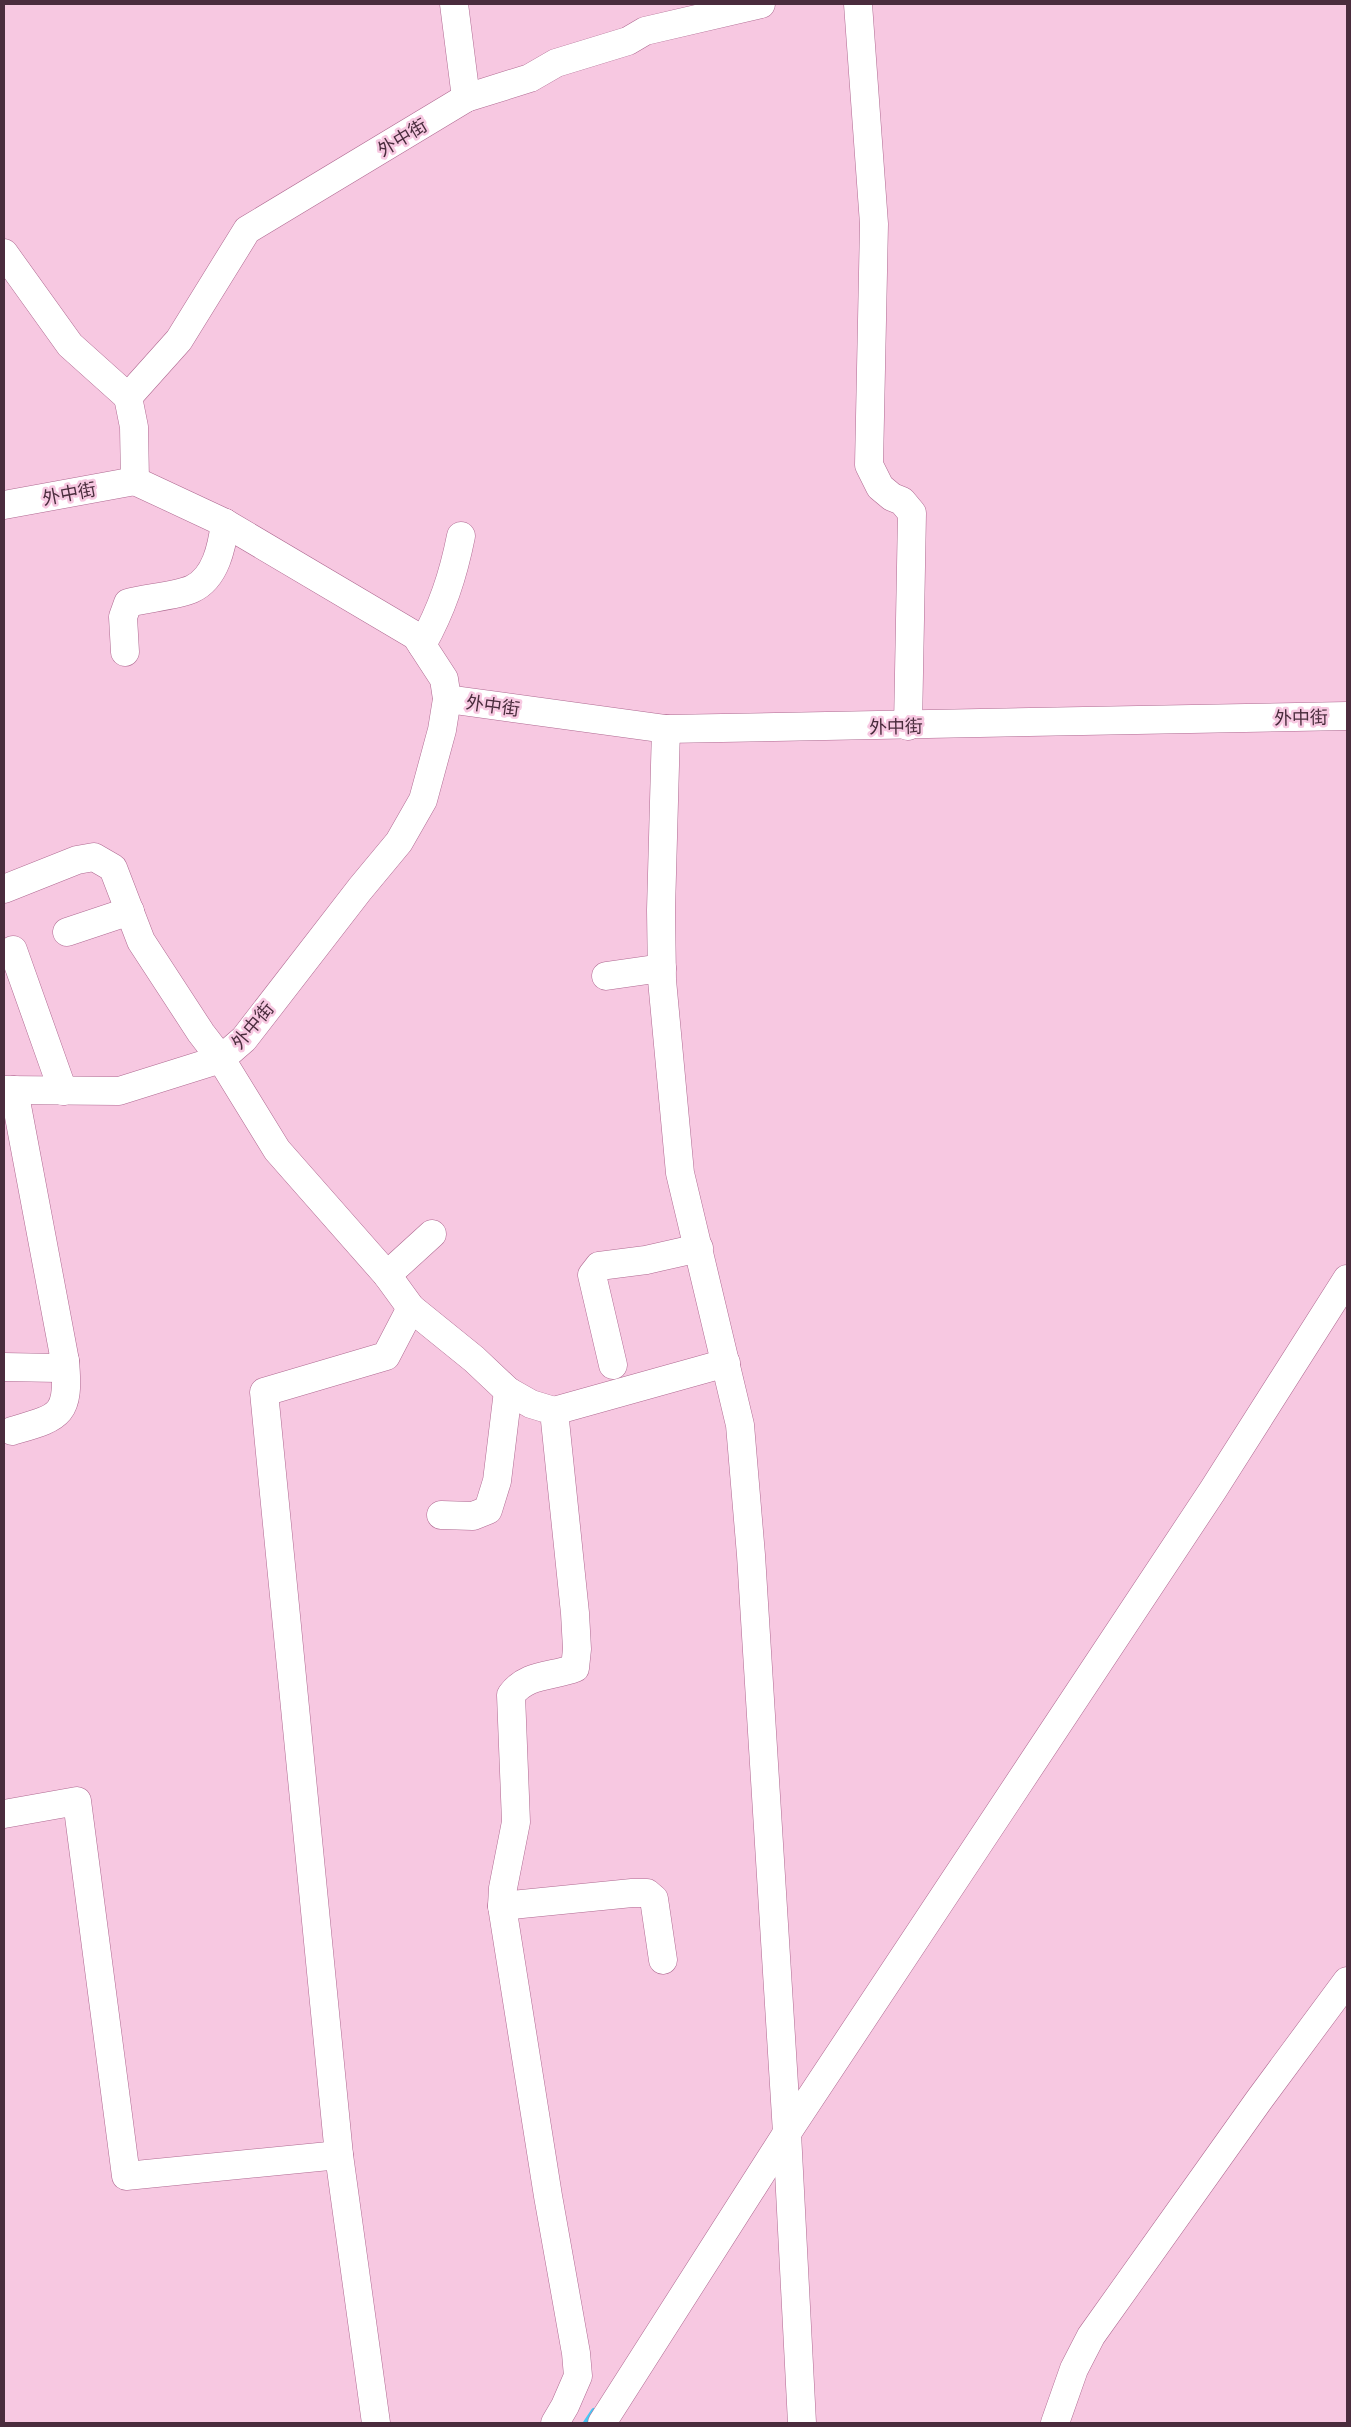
<svg xmlns="http://www.w3.org/2000/svg" width="1351" height="2427" font-family="'Exo 2','Noto Sans TC',sans-serif">
	<rect width="100%" height="100%" fill="#f7c8e1"/>
	<g fill="none" stroke-linecap="round" stroke-linejoin="round">
		<path stroke="#46c8f5" stroke-width="6" d="M586,2423L594,2411"/>
		<g stroke="#af6991" stroke-width="29">
			<g id="minor">
				<path d="M454,4L466,98"/>
				<path d="M858,4L874,224L869,465L880,487L892,497L902,501L912,513L908,726"/>
				<path d="M4,253L70,345L128,397"/>
				<path d="M4,505L135,481L134,427L128,397L179,340L247,230L466,98L530,78L556,63L628,41L645,31L761,4"/>
				<path d="M422,645C442,609 453,576 461,536"/>
				<path d="M125,652L123,617L128,603C146,598 176,596 192,589C216,578 222,546 225,523"/>
				<path d="M447,699L666,729L1347,716"/>
				<path d="M666,729L661,910L662,980L680,1173L740,1425L751,1555L787,2133L802,2423"/>
				<path d="M4,889L77,860L94,857L113,868L141,941L201,1033L221,1059L277,1150L387,1275L411,1308L474,1359L508,1391L531,1404L554,1411L575,1613L577,1649L575,1668C552,1677 527,1673 511,1695L516,1822L503,1888L502,1906L548,2196L576,2353L578,2376L565,2406L555,2423"/>
				<path d="M67,932L130,911"/>
				<path d="M13,950L63,1091"/>
				<path d="M606,976L662,968"/>
				<path d="M4,1090L119,1091L221,1059L244,1039L360,889L399,842L423,800L442,730L447,699L444,679L416,636L225,523L135,481"/>
				<path d="M387,1275L432,1234"/>
				<path d="M613,1365L592,1275L599,1266L646,1260L699,1248"/>
				<path d="M4,1367L58,1368L65,1361L14,1090"/>
				<path d="M554,1411L726,1363"/>
				<path d="M12,1431C60,1417 70,1416 65,1361"/>
				<path d="M441,1515L473,1516L488,1510L497,1481L508,1391"/>
				<path d="M4,1814L77,1801L126,2176L339,2155"/>
				<path d="M502,1906L632,1893H647L654,1899L663,1960"/>
				<path d="M376,2423L339,2155L264,1392L386,1356L411,1308"/>
				<path d="M602,2423L787,2133L1213,1490L1347,1279"/>
				<path d="M1055,2423L1074,2369L1091,2336L1259,2100L1347,1981"/>
			</g>
		</g>
		<use href="#minor" stroke="#fff" stroke-width="28"/>
	</g>
	<g text-anchor="middle" dominant-baseline="central" stroke-width="5" stroke-linejoin="round" paint-order="stroke">
		<g font-size="18" fill="#4a2c3d" stroke="#f7c8e1">
			<text transform="translate(402 137) rotate(-31)">外中街</text>
			<text transform="translate(69 493) rotate(-11)">外中街</text>
			<text transform="translate(493 705) rotate(8)">外中街</text>
			<text transform="translate(1301 717) rotate(-1)">外中街</text>
			<text transform="translate(896 726) rotate(-1)">外中街</text>
			<text transform="translate(252 1025) rotate(-50)">外中街</text>
		</g>
	</g>
	<rect width="1351" height="2427" fill="none" stroke="#4a2c3d" stroke-width="10"/>
</svg>
